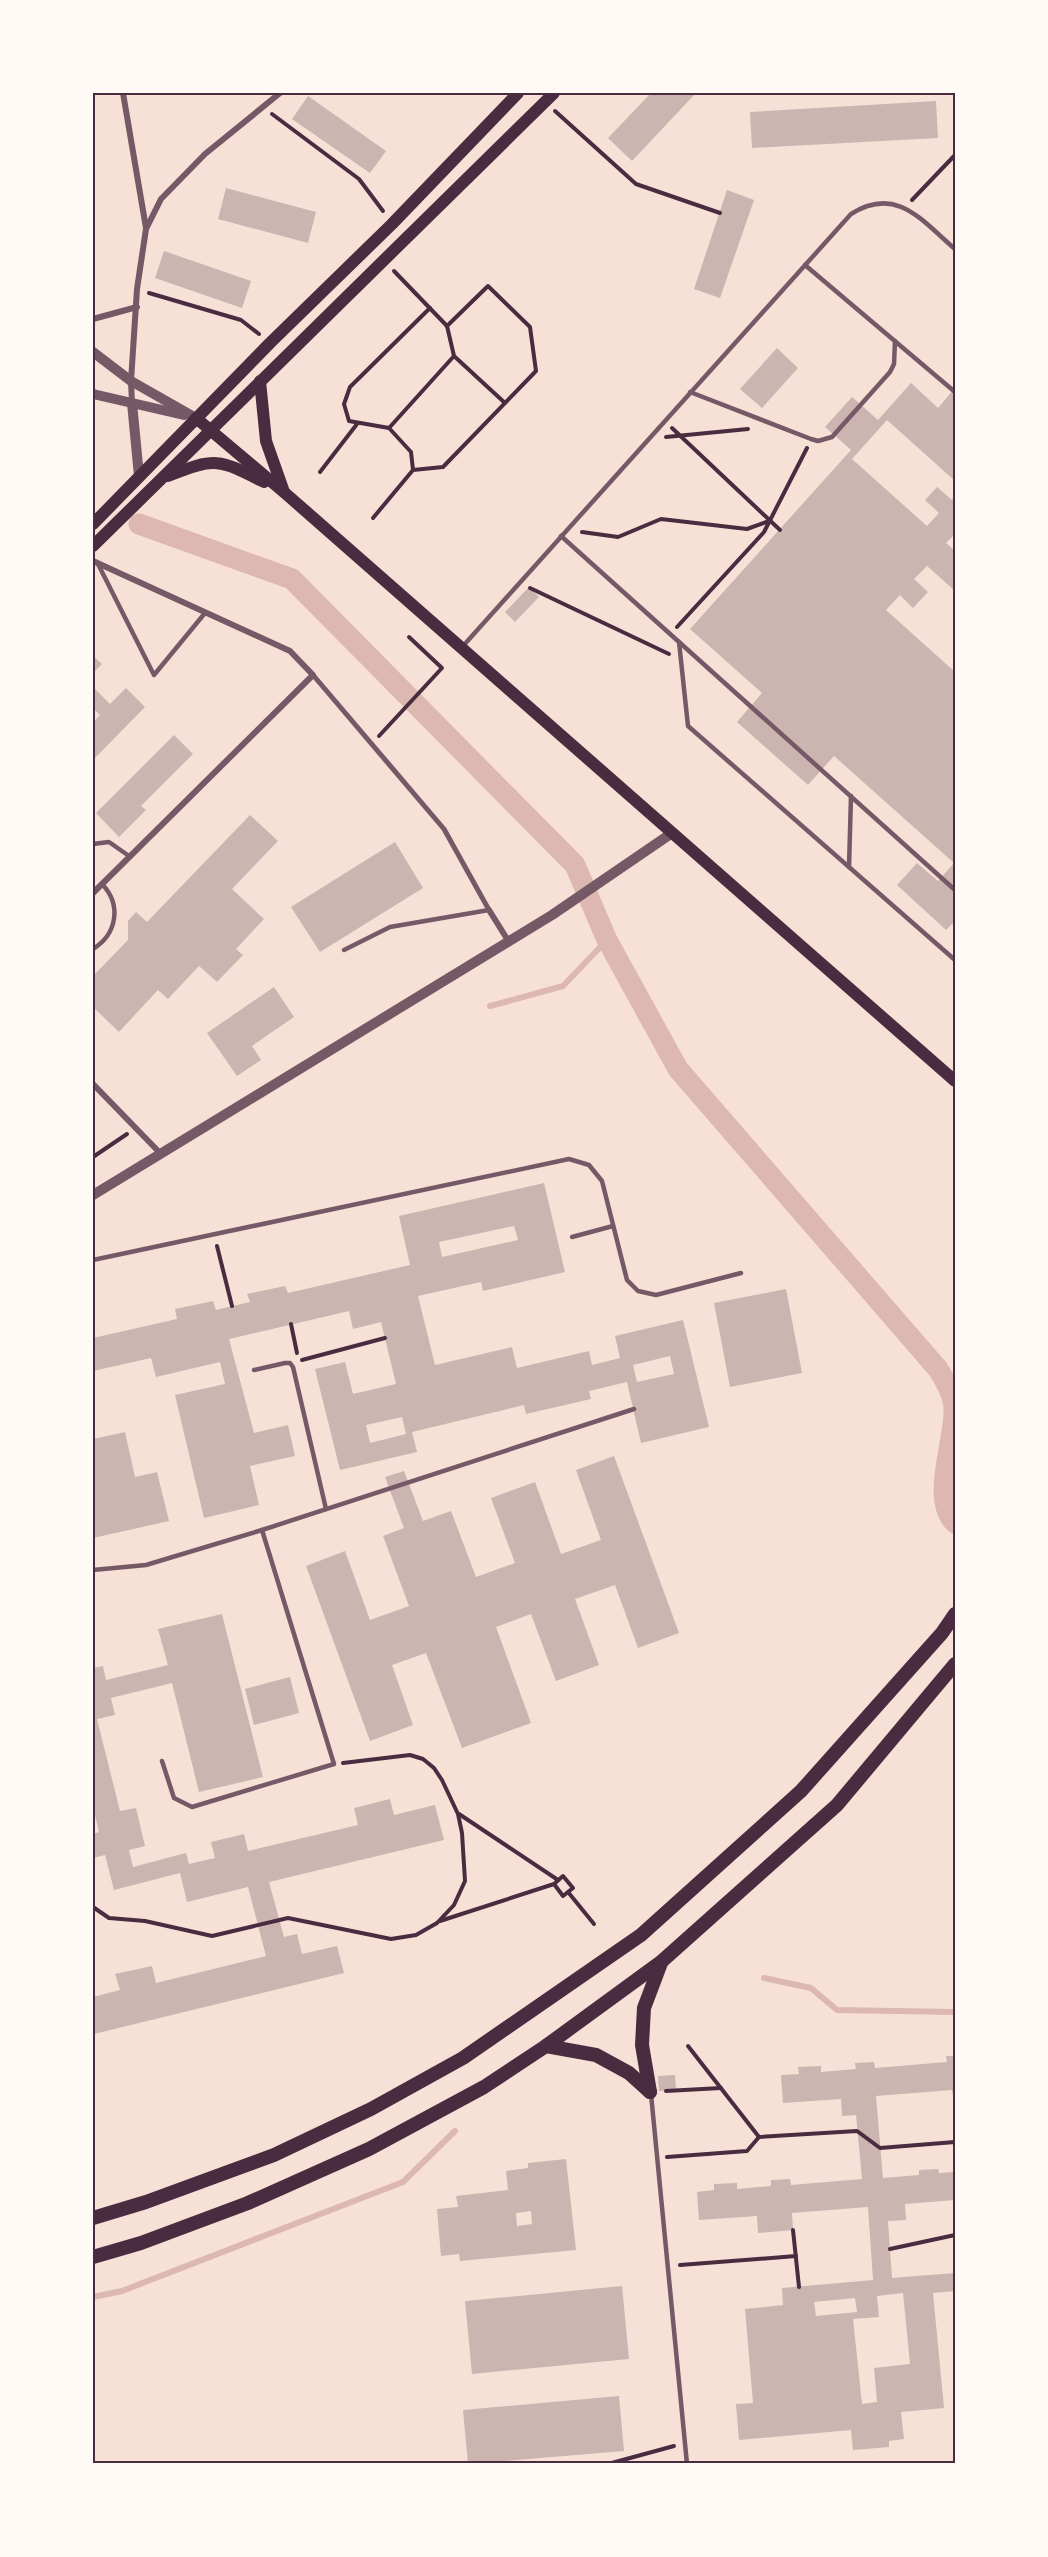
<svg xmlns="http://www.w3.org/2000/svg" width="1048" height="2557" font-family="'Open Sans',sans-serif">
	<rect width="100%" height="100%" fill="#f7e1d7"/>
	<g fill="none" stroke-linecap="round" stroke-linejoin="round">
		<g stroke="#dcb8b0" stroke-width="6">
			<path d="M490,1006L563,986L607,940"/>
			<path d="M764,1978L811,1988L837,2010L955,2012"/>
			<path d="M93,2297L122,2291L403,2182L455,2131"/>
		</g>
		<path stroke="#dcb8b0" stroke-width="21" d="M139,524L292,579L575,865L607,940L678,1069L938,1369C945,1381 953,1393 954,1407C956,1439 930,1499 955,1523"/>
	</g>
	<g fill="#ccb4b1" fill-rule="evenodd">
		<path d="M651,93H696L632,161L608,138Z"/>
		<path d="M308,96L386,151L370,173L292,119Z"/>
		<path d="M936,101L938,138L752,148L750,112Z"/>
		<path d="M226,188L316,212L308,243L218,219Z"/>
		<path d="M727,190L754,200L720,298L694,289Z"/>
		<path d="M164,251L251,281L242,308L155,278Z"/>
		<path d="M777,348L798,368L762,408L740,389Z"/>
		<path d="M911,383L938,408L955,388V481L887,420L852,459L927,526L939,513L925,500L937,487L952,500L955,496V534L946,543L955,551V591L927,566L914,579L928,592L913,608L900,595L886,610L955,672V921L946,930L897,885L917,863L938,881L954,863L834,756L808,785L737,722L762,693L690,629L851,450L825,427L852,397L878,420Z"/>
		<path d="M529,587L539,597L515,622L505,612Z"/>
		<path d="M93,656L102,664L93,673Z"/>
		<path d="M93,687L110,704L126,688L145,707L93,760V722L100,715L93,708Z"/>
		<path d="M174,735L193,754L141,806L146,810L119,837L96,813Z"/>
		<path d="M250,815L278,841L232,889L264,919L236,949L243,955L217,982L199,966L168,999L158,990L119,1032L93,1007V976L128,940V921L136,912L147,922Z"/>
		<path d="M395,842L423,888L320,952L291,907Z"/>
		<path d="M274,987L294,1017L252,1046L261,1060L237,1076L207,1033Z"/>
		<path d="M544,1183L565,1272L483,1291L481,1282L418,1296L435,1365L512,1347L517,1368L589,1351L592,1365L620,1358L615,1336L683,1320L709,1427L641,1443L627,1382L589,1391L591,1399L526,1414L524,1405L412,1432L417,1452L340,1470L315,1369L345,1362L353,1394L396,1384L381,1322L353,1329L349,1311L229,1339L254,1433L288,1425L295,1456L250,1466L259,1505L204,1518L175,1395L225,1384L220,1362L156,1377L151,1358L93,1371V1338L177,1319L175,1309L213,1301L216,1310L250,1302L247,1294L285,1286L288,1293L410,1265L399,1216ZM514,1226L518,1240L442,1257L439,1242ZM670,1356L674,1374L637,1382L633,1365ZM402,1417L406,1434L370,1443L366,1425Z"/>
		<path d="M786,1289L802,1373L730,1387L714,1303Z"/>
		<path d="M125,1432L135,1477L157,1472L169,1521L93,1538V1439Z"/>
		<path d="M614,1456L679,1633L638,1648L615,1585L575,1599L599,1665L556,1681L531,1614L496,1627L531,1723L462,1748L426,1653L392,1665L413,1725L370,1741L306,1566L345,1551L370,1620L409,1606L383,1536L404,1528L385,1477L404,1471L423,1521L451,1511L476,1577L515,1563L491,1498L535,1482L561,1554L601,1540L576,1470Z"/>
		<path d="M222,1614L263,1777L199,1792L172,1683L111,1698L115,1715L97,1719L120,1811L136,1808L145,1846L129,1850L133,1867L186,1853L189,1864L215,1858L211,1842L244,1834L248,1851L358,1825L354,1808L390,1799L394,1815L435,1805L444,1840L269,1882L284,1937L297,1934L302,1954L337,1946L344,1973L94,2034L93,1997L120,1990L115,1974L152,1966L156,1983L266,1956L248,1887L187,1902L180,1873L114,1890L105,1855L93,1858V1834L99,1832L93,1806V1668L103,1666L106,1680L168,1665L158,1629Z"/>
		<path d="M290,1677L299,1713L254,1725L245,1689Z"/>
		<path d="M946,2056H955V2106L952,2090L876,2096L883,2178L919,2175V2170L938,2169L939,2173L955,2172V2200L905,2204L906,2220L888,2221L892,2278L955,2273V2291L933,2293L944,2408L901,2412L904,2439L889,2441V2447L853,2450L851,2430L739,2440L736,2404L753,2403L745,2309L783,2305L782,2288L873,2280L868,2207L792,2213L793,2230L758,2233L757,2216L699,2220L697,2192L714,2190V2184L737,2183V2189L771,2186V2180L790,2179L791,2185L862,2179L856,2115L842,2116L841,2099L783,2103L781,2075L799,2074L798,2067L821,2066V2072L856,2069L855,2063L874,2062L875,2068L947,2062ZM903,2293L910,2364L874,2368L877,2402L862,2404L853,2319L879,2317L877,2296ZM855,2298L857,2312L816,2316L814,2302Z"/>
		<path d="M675,2075L676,2090L659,2091L658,2076Z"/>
		<path d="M566,2159L576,2250L460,2261L459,2254L441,2256L437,2209L458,2207L456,2196L508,2190L506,2171L528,2168V2163ZM531,2211L532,2224L517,2226L516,2213Z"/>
		<path d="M622,2286L629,2359L472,2374L465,2301Z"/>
		<path d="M619,2396L624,2451L468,2464L463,2410Z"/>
	</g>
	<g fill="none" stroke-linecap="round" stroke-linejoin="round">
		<g stroke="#4a2c40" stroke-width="4">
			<path d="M555,111L636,184L720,213"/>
			<path d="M272,114L359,179L383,211"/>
			<path d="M912,200L955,155"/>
			<path d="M394,271L447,326L454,356L505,403"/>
			<path d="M149,293L241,320L259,334"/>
			<path d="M430,308L350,387L344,404L349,421L389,428L411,452L413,470L443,467L536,371L530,327L488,286L447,326"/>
			<path d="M389,428L454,356"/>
			<path d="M672,428L780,530"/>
			<path d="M666,437L748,429"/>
			<path d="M320,472L357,424"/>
			<path d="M373,518L413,470"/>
			<path d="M582,532L618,537L661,519L747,529L769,521"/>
			<path d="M530,588L669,654"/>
			<path d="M677,627L764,532L807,448"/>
			<path d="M379,736L442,668L409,637"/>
			<path d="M93,1157L127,1134"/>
			<path d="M217,1246L232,1306"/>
			<path d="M291,1324L297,1353"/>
			<path d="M302,1360L385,1338"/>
			<path d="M459,1814L558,1880"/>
			<path d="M568,1892L594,1924"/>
			<path d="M93,1907L109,1918L145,1921L212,1936L288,1918L391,1939L416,1935L437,1923L454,1905L465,1881L462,1833L458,1814L442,1780L434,1768L423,1759L410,1755L343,1763"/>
			<path d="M440,1921L554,1884L563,1876L573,1888L563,1896L554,1884"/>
			<path d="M688,2046L759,2137"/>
			<path d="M666,2091L721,2088"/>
			<path d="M667,2157L747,2151L759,2137L857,2131L880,2148L955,2142"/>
			<path d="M793,2230L799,2287"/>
			<path d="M890,2249L955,2235"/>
			<path d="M680,2265L796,2256"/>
			<path d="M608,2464L674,2446"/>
		</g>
		<g stroke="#755966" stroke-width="4.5">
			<path d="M805,265L955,392"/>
			<path d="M690,392L811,439L818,441L832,437L890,372L894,364L895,341"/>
			<path d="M561,536L679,642L688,726L955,960"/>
			<path d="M97,562L154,675L205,613"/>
			<path d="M679,642L955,890"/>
			<path d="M463,646L851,214C897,185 922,221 955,249"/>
			<path d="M93,844L109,842L129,856"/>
			<path d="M849,867L851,796"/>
			<path d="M93,949C117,934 122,905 102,884"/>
			<path d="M344,950L390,927L489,910"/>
			<path d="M572,1237L613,1226"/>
			<path d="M93,1260L569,1159L589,1165L602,1181L627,1280L638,1291L656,1295L741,1273"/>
			<path d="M254,1370L285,1363H290L293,1367L326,1509"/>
			<path d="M93,1570L146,1565L262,1530L634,1409"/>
			<path d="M162,1761L174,1798L192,1807L334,1764L262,1530"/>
			<path d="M651,2094L687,2464"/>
		</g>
		<path stroke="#755966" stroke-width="5" d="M313,675L444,829L489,910"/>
		<g stroke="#755966" stroke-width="6">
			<path d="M123,93L146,228"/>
			<path d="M93,319L137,307"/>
			<path d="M132,403L131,381L137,289L146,229L161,199L205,154L280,93"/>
			<path d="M93,561L290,651L313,675L93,893"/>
			<path d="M489,910L509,942"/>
			<path d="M93,1084L160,1153"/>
		</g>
		<g stroke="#755966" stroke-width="10">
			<path d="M93,352L131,381L196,418"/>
			<path d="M93,394L184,415"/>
			<path d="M132,403L139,476"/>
			<path d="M93,1195L552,915L672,833"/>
		</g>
		<g stroke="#4a2c40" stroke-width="12">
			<path d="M260,381L266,441L284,492"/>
			<path d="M196,418L285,493L955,1081"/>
			<path d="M168,476C216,457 219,459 264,482"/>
			<path d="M93,524L270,343L392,224L518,93"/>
			<path d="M93,546L554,93"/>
		</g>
		<g stroke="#4a2c40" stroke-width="14">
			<path d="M546,2046L596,2055L629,2073L650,2092"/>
			<path d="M650,2092L642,2045L644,2008L661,1963"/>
			<path d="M93,2218L146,2202L274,2155L371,2109L463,2058L641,1935L801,1791L942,1633L955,1614"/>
			<path d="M93,2257L141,2243L248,2203L369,2149L484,2087L546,2046L661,1962L837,1805L955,1664"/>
		</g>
	</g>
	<rect width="1048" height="2557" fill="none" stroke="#fffaf5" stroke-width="189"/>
	<rect x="94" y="94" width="860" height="2368" fill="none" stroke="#4a2c40" stroke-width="2"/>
</svg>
